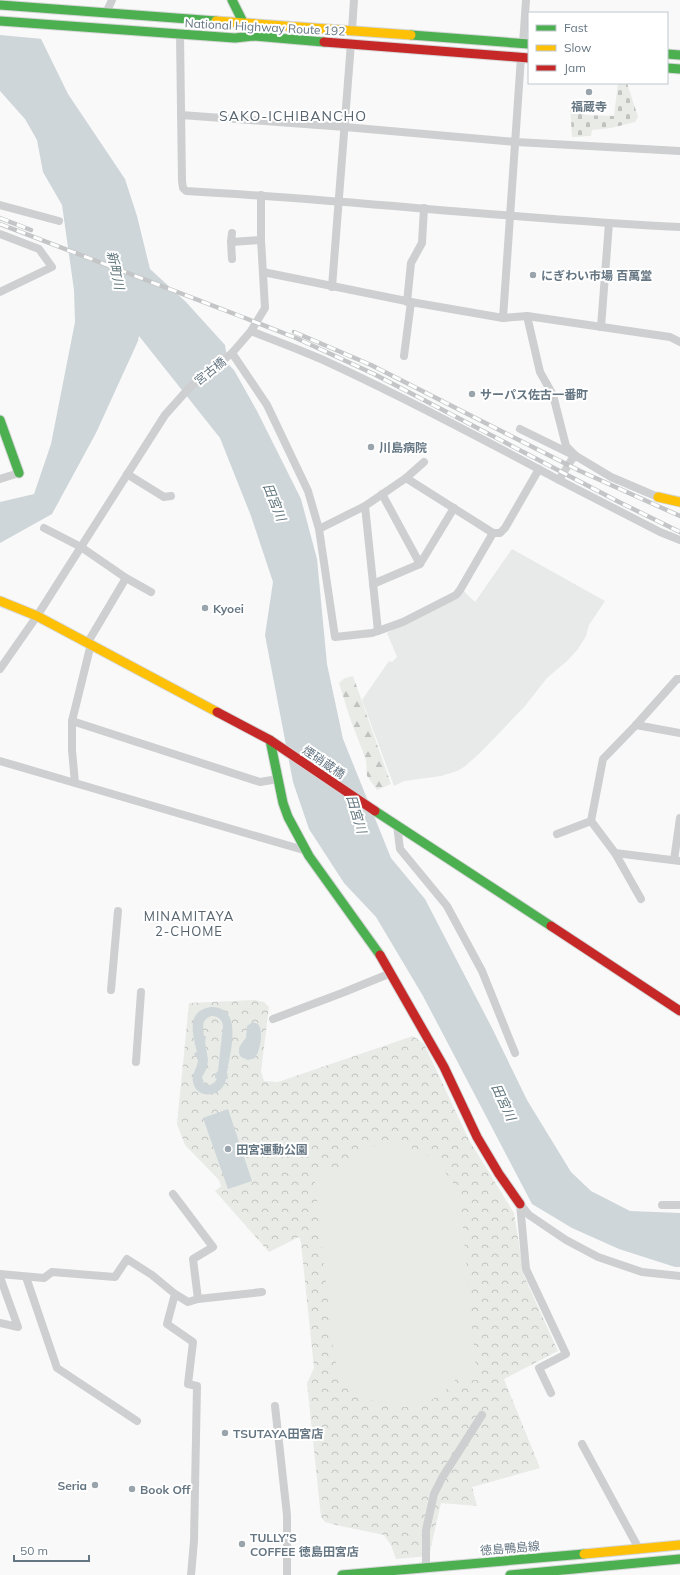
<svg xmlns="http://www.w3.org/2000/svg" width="680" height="1575" font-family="Mulish,'Noto Sans JP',sans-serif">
	<defs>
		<pattern id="forest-firs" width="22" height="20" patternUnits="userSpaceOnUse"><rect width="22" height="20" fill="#e8ebe6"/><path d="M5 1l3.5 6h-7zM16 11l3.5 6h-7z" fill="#c0c3c0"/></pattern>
		<pattern id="cemetery-stones" width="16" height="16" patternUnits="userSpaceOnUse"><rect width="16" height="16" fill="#e8ebe6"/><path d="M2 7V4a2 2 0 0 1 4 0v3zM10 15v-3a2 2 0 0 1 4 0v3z" fill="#c0c3c0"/></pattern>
		<pattern id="park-crowns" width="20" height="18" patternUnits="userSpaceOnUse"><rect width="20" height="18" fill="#e8ebe6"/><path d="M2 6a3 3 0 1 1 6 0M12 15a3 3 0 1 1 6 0" fill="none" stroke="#c0c3c0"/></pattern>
	</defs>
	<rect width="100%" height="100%" fill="#f9f9f9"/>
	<path fill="#e8e9e9" d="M512,549L605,601L589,625L586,636L578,649L567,661L547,678L525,706L480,753L464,767L457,771L441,776L404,781L394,786L362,700L389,661L392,662L397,657L387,633L457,596L463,590L475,602Z"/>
	<path fill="url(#forest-firs)" d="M353,676L391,784L377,790L367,776L366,760L350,718L339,683L345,678Z"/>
	<path fill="url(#cemetery-stones)" d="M618,83H627L638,117L635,122L611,128L592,130L591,136L572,137L570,103L585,104V115L614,116Z"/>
	<path fill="url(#park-crowns)" d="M255,1000L264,1002L269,1007L261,1071L264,1081L278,1082L413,1036L424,1044L469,1140L514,1213L524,1276L558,1351L504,1379L540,1468L472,1487L477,1506L441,1503L429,1556L396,1559L391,1545L384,1535L336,1525L325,1522L321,1517L307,1383L314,1368L301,1243L299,1237L269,1252L215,1191L221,1186L219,1180L185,1145L177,1124L189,1003Z"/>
	<path fill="#e8ebe6" d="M376,1145H399L421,1151L440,1165L453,1183L461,1206L477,1380L461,1381L460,1374C452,1384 445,1393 433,1399C403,1416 366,1405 345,1380C340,1373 337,1365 334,1358L314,1172L328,1170L329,1178L337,1168L355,1154Z"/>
	<g fill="#ced6d9" fill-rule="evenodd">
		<path d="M0,0H22L68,94L125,179L137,216L150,269L186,302L225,345L228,364L234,370L257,411L301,499L317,559L327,664L343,739L391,858L425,899L492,1028L527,1100L571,1172L591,1191L630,1211L680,1213V1267H675L619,1249L572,1228L532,1204L423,996L376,917L344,883L309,829L293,782L265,635L273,582L251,516L220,438L139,336L138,341L96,433L52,514L0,543V502L34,494L51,444L75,322L74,290L62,205L43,172L37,140L25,119L0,91Z"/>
		<path d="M211,1007C244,1007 230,1052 227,1072L228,1079H226C223,1097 197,1101 193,1082C191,1073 199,1067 198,1058L195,1056L194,1053L197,1052C193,1035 185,1011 211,1007ZM211,1016C218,1016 222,1019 223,1026L218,1071L215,1074V1078H217L215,1082L210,1085L204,1083L202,1077L207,1068L208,1060L205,1042L206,1036H204C203,1027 201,1020 211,1016Z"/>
		<path d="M253,1022L258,1024C264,1031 260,1051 255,1058L248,1060L241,1057C236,1049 241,1044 246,1038L247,1026Z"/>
		<path d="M228,1109L252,1181L228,1189L203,1118Z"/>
	</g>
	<path fill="#f9f9f9" d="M0,0H24L43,39L0,35Z"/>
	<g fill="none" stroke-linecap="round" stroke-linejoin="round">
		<g stroke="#d5d6d7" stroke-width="11">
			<g id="fast">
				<path d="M232,0L246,28"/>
				<path d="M0,5L216,21"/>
				<path d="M0,21L235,38L253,36L324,42"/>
				<path d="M411,35L529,44"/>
				<path d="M667,54L680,55"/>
				<path d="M667,68L680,69"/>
				<path d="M0,420L19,473"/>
				<path d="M270,740L283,803L288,817L309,856L380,955"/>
				<path d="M375,811L551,926"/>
				<path d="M342,1575L584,1554"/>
				<path d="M510,1575L680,1559"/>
			</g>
		</g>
		<g stroke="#d5d6d7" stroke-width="11">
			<g id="slow">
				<path d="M216,21L411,35"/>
				<path d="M658,497L680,502"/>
				<path d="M0,601L37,616L217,712"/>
				<path d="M584,1554L680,1545"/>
			</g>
		</g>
		<g stroke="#d5d6d7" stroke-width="11">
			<g id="jam">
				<path d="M324,42L529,58"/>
				<path d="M217,712L270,740L375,811"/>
				<path d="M551,926L680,1011"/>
				<path d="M380,955L444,1067L477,1137L499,1174L520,1204"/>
			</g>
		</g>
		<g stroke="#cecfd0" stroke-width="8">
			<path d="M106,13L112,0"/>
			<path d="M352,30L354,0"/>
			<path d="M180,34L182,181L183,188L186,191C351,200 515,219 680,227"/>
			<path d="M523,44L526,0"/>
			<path d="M181,115L345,127L516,142L680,151"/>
			<path d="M0,205L59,221"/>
			<path d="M0,234L39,249L52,267L0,292"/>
			<path d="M231,242L232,233"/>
			<path d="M232,259L231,242L261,240"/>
			<path d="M263,272L411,302L503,318L527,316L670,337L680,342"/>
			<path d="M332,287L351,43"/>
			<path d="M407,302L411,263L422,243L424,208"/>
			<path d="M527,316L540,372L553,395L566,446L576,456"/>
			<path d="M503,318L521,57"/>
			<path d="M601,327L609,223"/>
			<path d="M251,331C274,340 298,349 321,359C402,396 481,438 559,480L572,459L576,456L611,477L658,497"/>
			<path d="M232,353L267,405L308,491L319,529L335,637L372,633L378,631L365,506L319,529"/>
			<path d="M404,356L411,302"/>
			<path d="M520,429L571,454"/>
			<path d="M127,474L164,497L171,496"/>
			<path d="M406,478L424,462"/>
			<path d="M0,479L19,473"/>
			<path d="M559,480L660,532L680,540"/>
			<path d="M382,494L420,564"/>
			<path d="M365,506L406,478L493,533H500L505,528L539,469"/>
			<path d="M44,528L81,547L126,578L88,642"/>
			<path d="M126,578L151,592"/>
			<path d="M373,584L420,564L454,508"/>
			<path d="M378,631L403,622L456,595L460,590L493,533"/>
			<path d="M0,669L37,616L165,415L190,387L232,353L251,331L265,308L261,240V195"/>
			<path d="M680,679H677L636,725L603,759L591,821L615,853L680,861"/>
			<path d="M72,721L91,644"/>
			<path d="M636,725L680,733"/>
			<path d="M0,761L75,783"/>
			<path d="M278,779L260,782L72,721V750L75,783L307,851"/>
			<path d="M397,825L400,849L447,906L482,971L515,1053"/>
			<path d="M557,834L591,821"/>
			<path d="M615,853L641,899"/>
			<path d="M674,860L680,818"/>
			<path d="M111,990L118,911"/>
			<path d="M273,1019L342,993L391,973"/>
			<path d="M136,1062L141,992"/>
			<path d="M173,1194L213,1247L193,1259L198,1299L188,1302L175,1294"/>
			<path d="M520,1204L526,1269L566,1354L539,1368L551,1393"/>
			<path d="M520,1204L529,1215L566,1240L598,1257L642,1272L680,1276"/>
			<path d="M662,1205H680"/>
			<path d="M0,1274L44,1278L52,1272L115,1277L127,1259L152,1275L175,1294L167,1324L193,1342L188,1384L197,1386L194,1541L191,1575"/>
			<path d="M0,1277L18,1327L0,1323"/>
			<path d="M26,1277L57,1368L137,1421"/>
			<path d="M198,1299L262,1292"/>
			<path d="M275,1406L287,1515V1575"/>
			<path d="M582,1444L639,1549"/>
			<path d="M426,1568V1530L434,1494L442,1478L482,1415"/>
		</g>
		<use href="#fast" stroke="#4caf50" stroke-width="9"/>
		<use href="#slow" stroke="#ffc107" stroke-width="9"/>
		<use href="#jam" stroke="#c62828" stroke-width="9"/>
		<g stroke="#c3c5c6" stroke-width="4.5">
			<g id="rail">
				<path d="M0,218L31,230"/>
				<path d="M0,224L245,318L296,338L374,374L619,502L680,532"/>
				<path d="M294,332L371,365L580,471L680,516"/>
			</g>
		</g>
		<use href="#rail" stroke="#fff" stroke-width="3" stroke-dasharray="9" stroke-linecap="butt"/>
	</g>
	<g fill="#99a4ac" stroke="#fff" stroke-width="1.5">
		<circle cx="589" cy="92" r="4"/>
		<circle cx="533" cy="275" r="4"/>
		<circle cx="472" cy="394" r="4"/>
		<circle cx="371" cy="447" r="4"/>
		<circle cx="205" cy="608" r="4"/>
		<circle cx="228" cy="1149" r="4"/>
		<circle cx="225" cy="1433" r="4"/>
		<circle cx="95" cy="1485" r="4"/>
		<circle cx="132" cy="1489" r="4"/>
		<circle cx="242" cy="1544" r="4"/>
	</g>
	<g text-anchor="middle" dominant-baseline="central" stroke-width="4" stroke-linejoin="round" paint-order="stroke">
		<g font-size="12" fill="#657683" stroke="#fff">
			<text transform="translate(265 27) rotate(3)">National Highway Route 192</text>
			<text transform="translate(210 371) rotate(-39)">宮古橋</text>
			<text transform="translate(324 762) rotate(34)">煙硝蔵橋</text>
			<text transform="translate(510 1548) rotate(-5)">徳島鴨島線</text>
		</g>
		<g font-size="12" font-weight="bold" fill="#657683" stroke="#fff" text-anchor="start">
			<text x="589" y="106" text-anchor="middle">福蔵寺</text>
			<text x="541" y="275">にぎわい市場 百萬堂</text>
			<text x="480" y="394">サーパス佐古一番町</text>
			<text x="379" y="447">川島病院</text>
			<text x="213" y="608">Kyoei</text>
			<text x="236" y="1149">田宮運動公園</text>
			<text x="233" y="1433">TSUTAYA田宮店</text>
			<text x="87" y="1485" text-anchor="end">Seria</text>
			<text x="140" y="1489">Book Off</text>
			<text x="250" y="1537">TULLY’S<tspan x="250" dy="14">COFFEE 徳島田宮店</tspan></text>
		</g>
		<g font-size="13" font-style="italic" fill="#60757c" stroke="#fff">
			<text transform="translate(116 270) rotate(78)">新町川</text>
			<text transform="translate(275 502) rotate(68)">田宮川</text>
			<text transform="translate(357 814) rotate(73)">田宮川</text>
			<text transform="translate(504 1102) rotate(65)">田宮川</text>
		</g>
		<g font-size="13" letter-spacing="1" fill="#57646e" stroke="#fff">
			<text x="189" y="916">MINAMITAYA<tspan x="189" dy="15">2-CHOME</tspan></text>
		</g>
		<g font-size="14" letter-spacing="1" fill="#57646e" stroke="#fff">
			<text x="293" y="116">SAKO-ICHIBANCHO</text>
		</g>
	</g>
	<rect x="528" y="12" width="140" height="72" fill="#ffffff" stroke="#c1c8cd"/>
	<rect x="536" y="25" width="20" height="6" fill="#4caf50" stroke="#c1c8cd"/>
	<text x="564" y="32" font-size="12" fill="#657683">Fast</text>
	<rect x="536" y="45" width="20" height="6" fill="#ffc107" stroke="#c1c8cd"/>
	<text x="564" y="52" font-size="12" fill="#657683">Slow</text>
	<rect x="536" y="65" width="20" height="6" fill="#c62828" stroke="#c1c8cd"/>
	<text x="564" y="72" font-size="12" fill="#657683">Jam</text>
	<path d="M14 1555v6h75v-6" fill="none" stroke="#657683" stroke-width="2"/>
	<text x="20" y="1555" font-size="12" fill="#657683" stroke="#ffffff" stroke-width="3" paint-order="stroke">50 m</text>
</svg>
